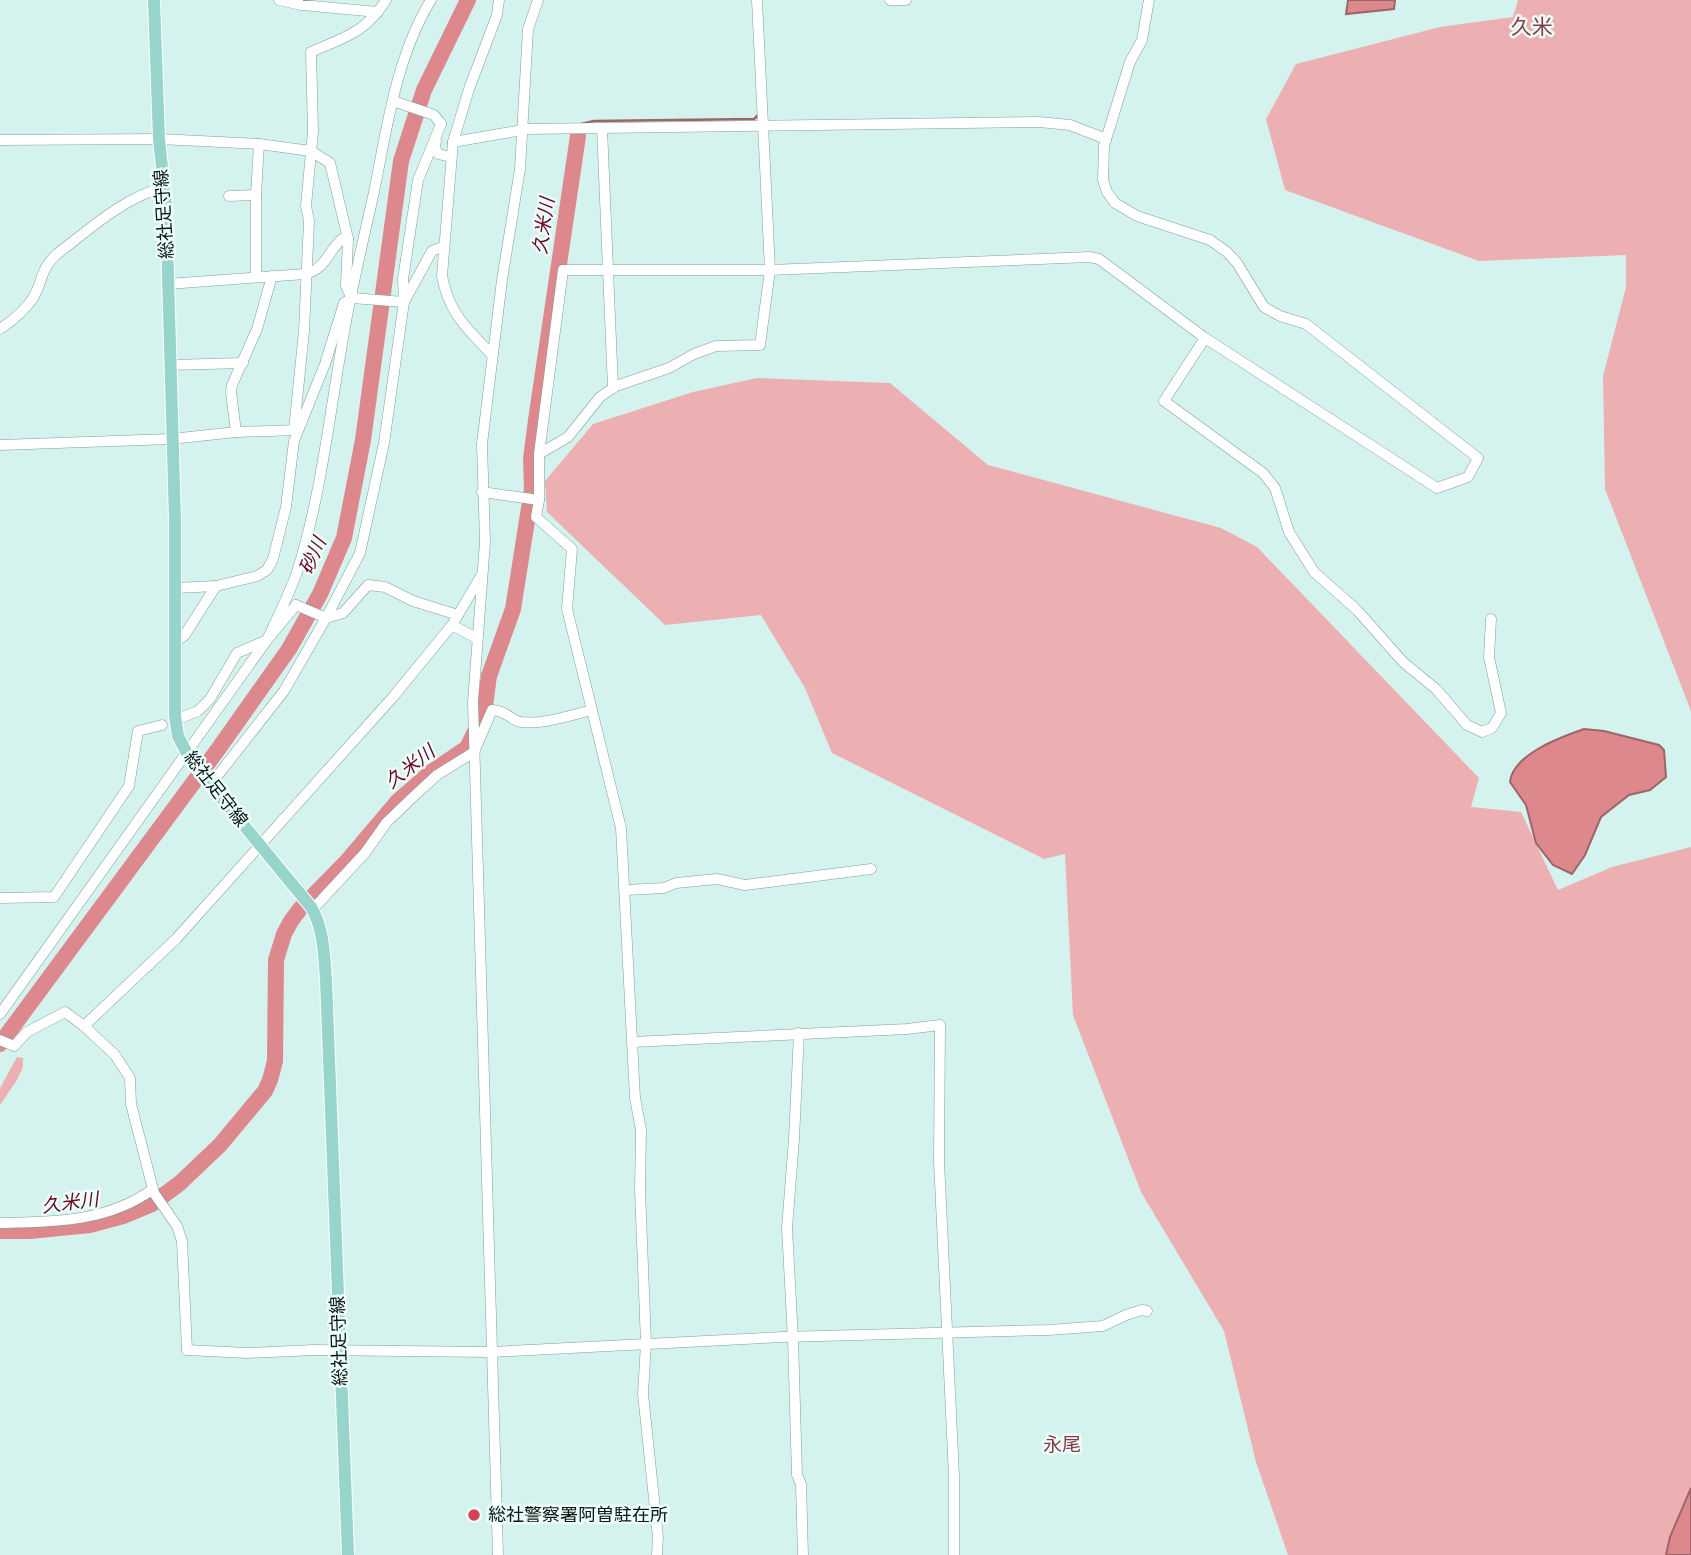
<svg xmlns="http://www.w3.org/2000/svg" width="1691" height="1555" font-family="Signika,'Noto Sans JP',sans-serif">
	<rect width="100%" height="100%" fill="#d5f3ee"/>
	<g fill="#ecb0b2">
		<path d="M1518,0H1691V711L1605,489L1603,376L1626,287V255L1479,261L1285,190L1266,119L1296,64L1440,27L1513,17Z"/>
		<path d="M757,378L890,383L988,465L1221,528L1257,547L1479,778L1471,807L1521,812L1558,890L1612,867L1691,847V1487L1670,1537L1666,1555H1288L1256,1462L1224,1331L1141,1192L1073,1015L1065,854L1044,859L832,753L805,688L761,615L665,625L547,512L545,481L593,424L693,392Z"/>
		<path d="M17,1057L23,1058V1067L17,1080L0,1105V1088Z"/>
	</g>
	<g fill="#dc888d" stroke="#9d6568" stroke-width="2">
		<path d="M1348,0H1395L1394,9L1346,14Z"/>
		<path d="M1584,729L1604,731L1659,745L1664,750L1666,777L1650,790L1629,795L1601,817L1585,855L1572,874L1553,865L1536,843L1526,805L1510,782C1513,754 1561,737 1584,729Z"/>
		<path d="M1691,1488V1555H1666L1670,1537Z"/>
	</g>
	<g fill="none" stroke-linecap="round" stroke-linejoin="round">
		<path stroke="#9d6568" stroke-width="2.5" d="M581,124L594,121L754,119L758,115"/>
		<g stroke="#dc888d" stroke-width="16">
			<path d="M0,1044L219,748L289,649L320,594L344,538L363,440L401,161L424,90L468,0"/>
			<path d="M0,1231H30L90,1225L123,1216L152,1204L180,1183L220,1145L265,1091L270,1080L275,1061L276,960L284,934L291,921L300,909L348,860L398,801L430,773L467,748L484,713L489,676L513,609L532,489L531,459L536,420L578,136"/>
		</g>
		<g stroke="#829e99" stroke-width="11">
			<g id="minor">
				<path d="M279,0L302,5L378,12"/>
				<path d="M890,0H906"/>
				<path d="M393,101L434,115L441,124"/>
				<path d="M602,128L613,388"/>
				<path d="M0,140L159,139L259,144L311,151L330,163L348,239L346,286L351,297"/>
				<path d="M436,141L435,147L438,154L451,157"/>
				<path d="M453,142L528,129L1039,122L1070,125L1106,139"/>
				<path d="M229,196L256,195"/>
				<path d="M256,277V195L259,144"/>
				<path d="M168,284L305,274C326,269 328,251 342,239H348"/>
				<path d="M404,302L432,251L444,246"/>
				<path d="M0,329C12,321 25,310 33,298C43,282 40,269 57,254C90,229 123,198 164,187"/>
				<path d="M1205,338L1164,401L1263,473L1275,488L1289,532L1314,572L1357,610L1403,662L1436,689L1467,725L1482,732L1492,728L1501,713L1489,657L1491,619"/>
				<path d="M492,355C467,328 449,314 442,276L453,142L469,89L497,15L499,0"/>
				<path d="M170,365L243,363"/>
				<path d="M294,430L304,331L309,221L306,206L313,131L311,52C345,37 365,33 386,0"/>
				<path d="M236,432L231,392L232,385L257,329L272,276"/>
				<path d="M0,445L171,439L236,432L298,430"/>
				<path d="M539,454L568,437L600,397L616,386L669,368L694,354L716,346L760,345L770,270L757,0"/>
				<path d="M482,492L539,500"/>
				<path d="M176,588L216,586L257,576L267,570L273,559L286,507L294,441L325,364L344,303L352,298L404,302"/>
				<path d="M296,605L326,618L343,613L368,585L385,587L413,601L458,615"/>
				<path d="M452,625L476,638"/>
				<path d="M176,641L184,636L216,586"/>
				<path d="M183,717L198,711L210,699L237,653L267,640C277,618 289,595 297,572C322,493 330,409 345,327C353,282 364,237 374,192C387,128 396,57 431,0"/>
				<path d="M211,784L284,691L326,618L360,553L384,443L404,302L403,279L418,180L441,124"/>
				<path d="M626,890L664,888L676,883L717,879L745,885L871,869"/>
				<path d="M0,898L54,897L129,786L138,731L162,725"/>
				<path d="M313,909L365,853L387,822L412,798L437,775L474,752L492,710C508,711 510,720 521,722C543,725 571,715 592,710"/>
				<path d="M0,1014L267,640L296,605"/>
				<path d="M84,1026L176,939L393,697L452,625L481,576"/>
				<path d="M799,1033L794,1139L787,1228L793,1339L797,1475L801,1484L803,1555"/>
				<path d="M0,1040L14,1046L27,1032L65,1012L84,1026L115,1055L130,1078L131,1104L154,1193L177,1226L182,1241L187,1350L247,1353L314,1350L491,1352L783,1337L1049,1330L1103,1326L1126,1315L1142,1310L1147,1311"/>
				<path d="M633,1042L907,1029L940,1025L939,1161L954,1476V1555"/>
				<path d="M0,1223C54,1222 108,1222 153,1189"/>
				<path d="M498,1555L473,702L485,542L482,444L502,280L520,169L528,29L538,0"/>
				<path d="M657,1555L658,1537L643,1394L646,1343L640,1190L641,1130L635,1098L621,828L567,609L572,549L536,517L539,500V454L563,270H770L1089,257L1099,259L1205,338L1437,488L1468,477L1478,458L1306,324L1280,316L1264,307L1237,263L1227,252L1210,240L1137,216L1115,203L1107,192L1103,180L1104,146L1130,62L1142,40L1149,0"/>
			</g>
		</g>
		<g stroke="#fff" stroke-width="14">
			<path id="major" d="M154,0L159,139L166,206L175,520V716L178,736L191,761L311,907C324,929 324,955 326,980L348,1555"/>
		</g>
		<use href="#minor" stroke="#fff" stroke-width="10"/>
		<use href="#major" stroke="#97d4cb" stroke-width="12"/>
	</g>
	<circle fill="#d34258" stroke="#ecfefa" stroke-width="2.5" cx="474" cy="1515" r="7"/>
	<g text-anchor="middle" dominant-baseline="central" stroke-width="5" stroke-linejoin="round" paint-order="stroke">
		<g font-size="18" fill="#0a1413" stroke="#ecfefa">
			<text transform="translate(164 214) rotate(-94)">総社足守線</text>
			<text transform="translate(216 789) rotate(52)">総社足守線</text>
			<text transform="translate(339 1341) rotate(-92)">総社足守線</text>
		</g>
		<g font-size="18" fill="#0a1413" stroke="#ecfefa" text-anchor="start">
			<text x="488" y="1515">総社警察署阿曽駐在所</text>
		</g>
		<g font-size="19" font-style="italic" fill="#6d041f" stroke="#ecfefa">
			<text transform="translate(544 226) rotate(-82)">久米川</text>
			<text transform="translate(313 556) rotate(-66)">砂川</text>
			<text transform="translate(410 767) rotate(-38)">久米川</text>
			<text transform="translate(70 1203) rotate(-7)">久米川</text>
		</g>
		<g font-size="19" fill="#853d43" stroke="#ecfefa">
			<text x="1062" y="1445">永尾</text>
		</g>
		<g font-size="21" fill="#853d43" stroke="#ecfefa">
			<text x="1532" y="27">久米</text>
		</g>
	</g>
</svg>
